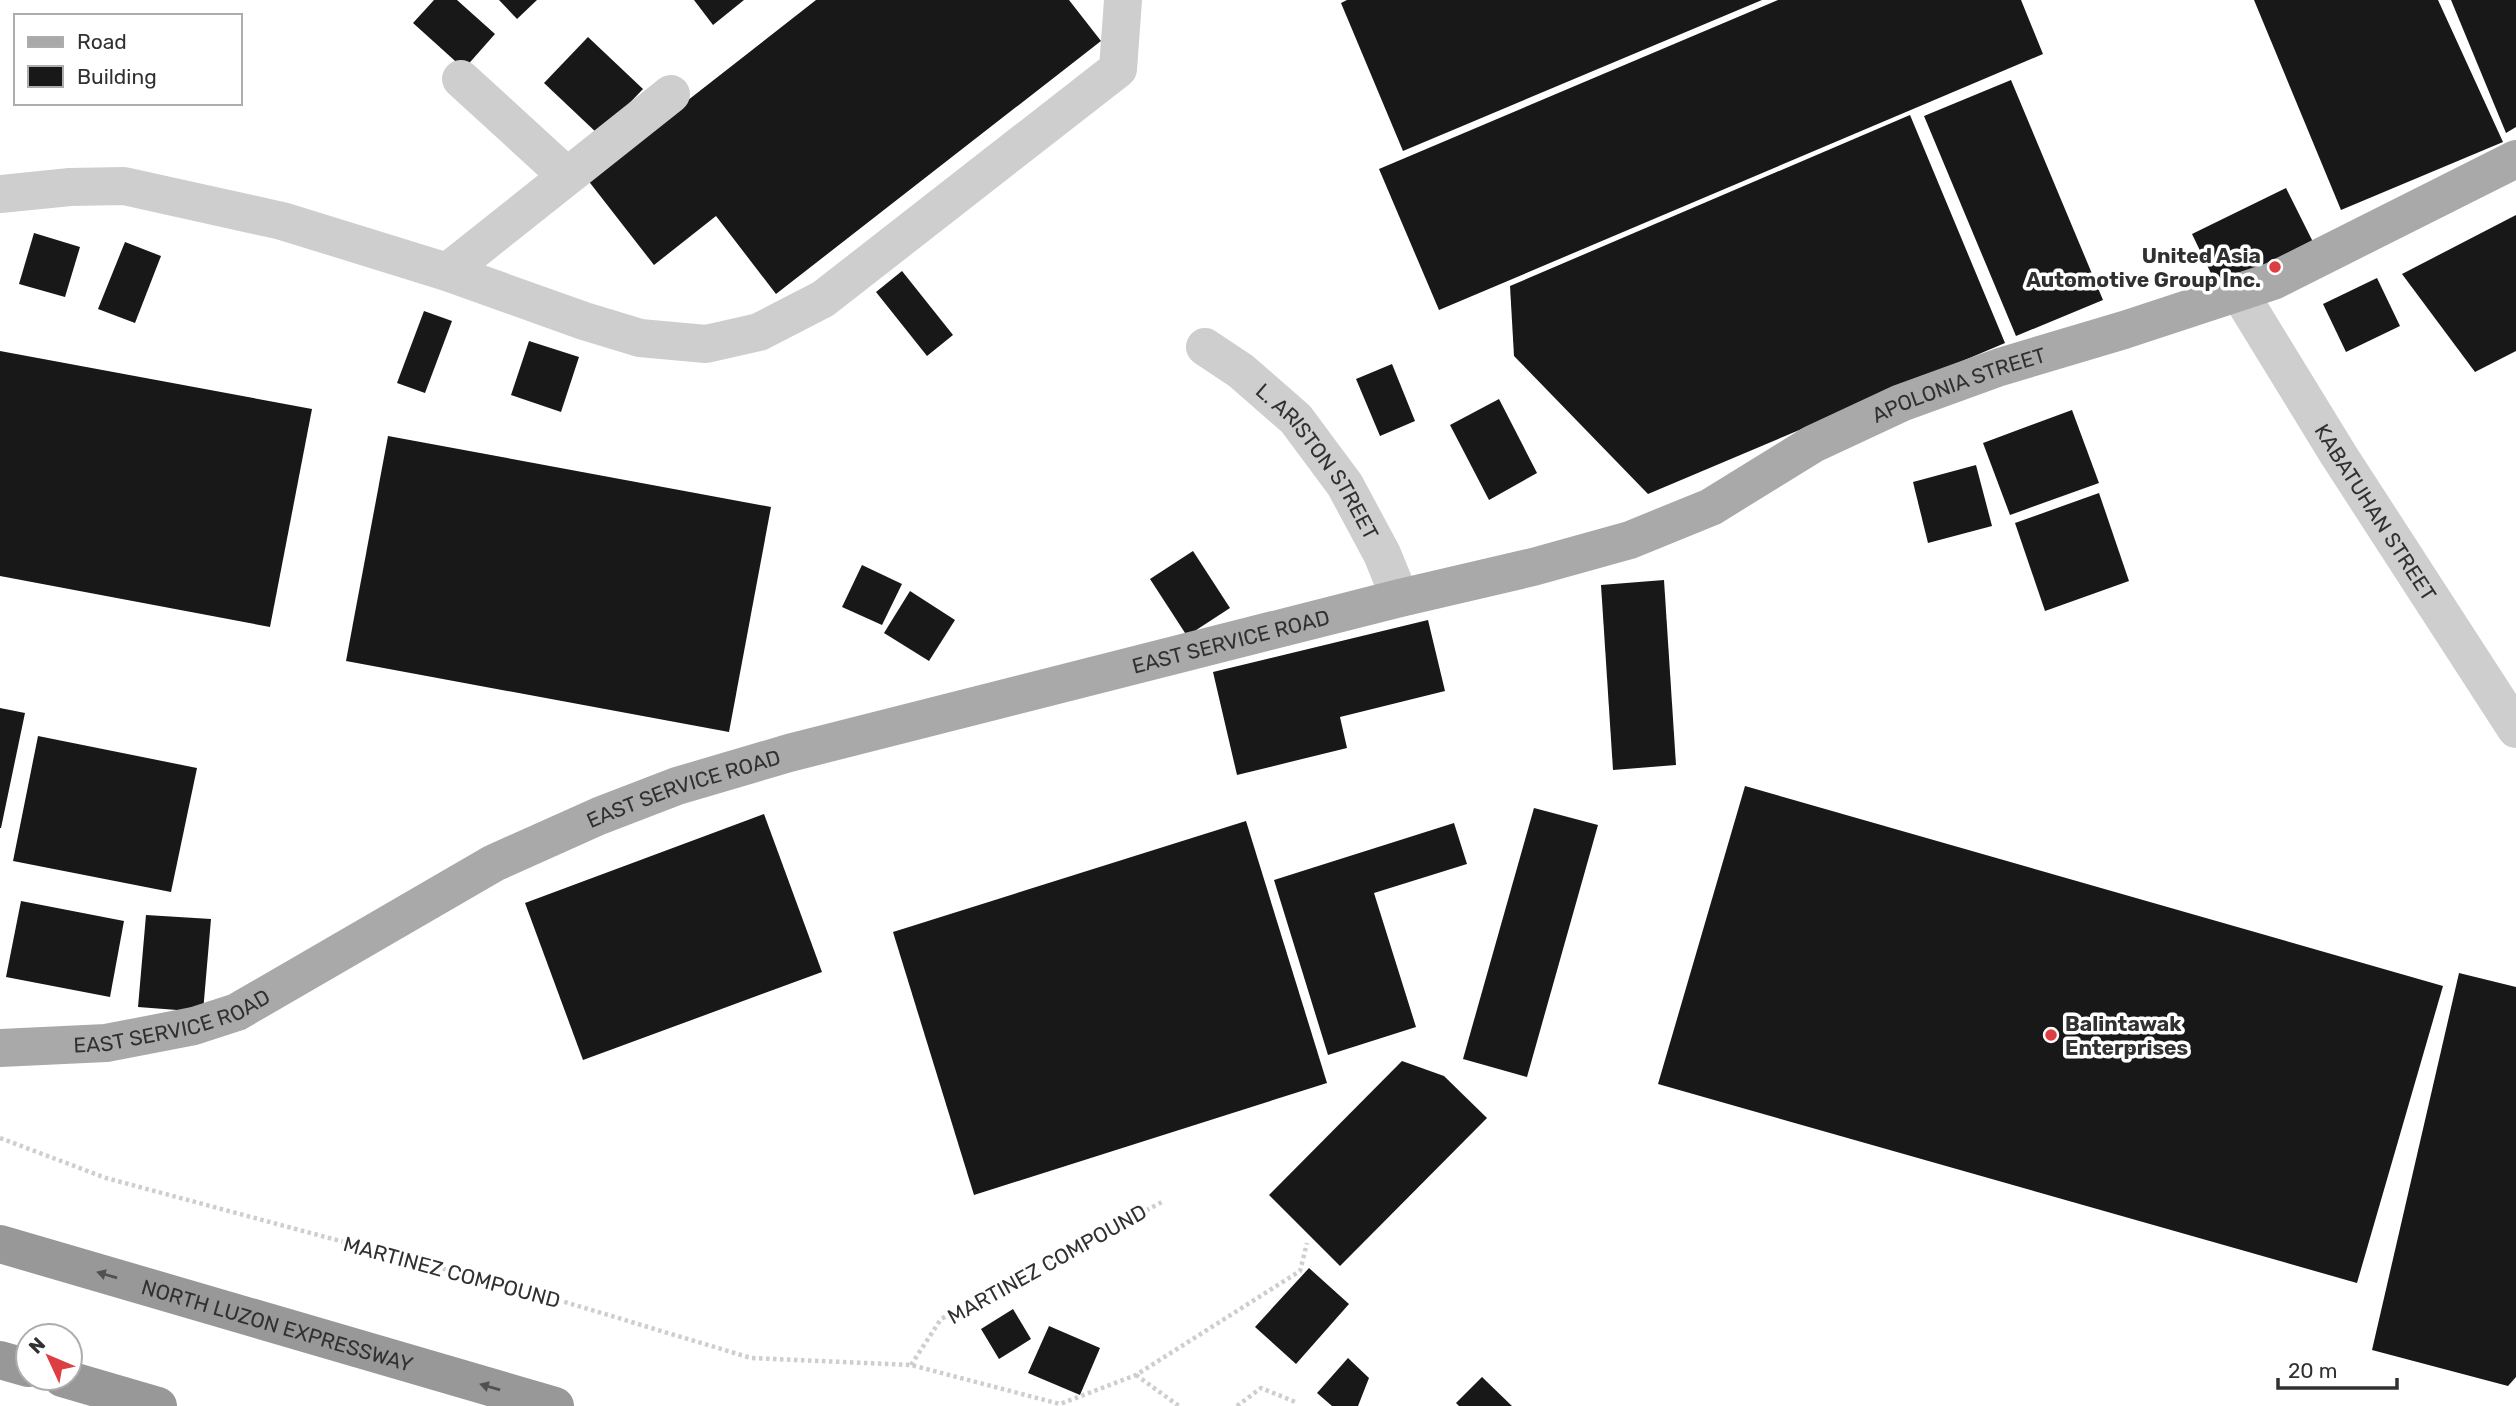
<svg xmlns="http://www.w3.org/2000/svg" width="2516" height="1406" font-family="Rubik,sans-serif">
	<rect width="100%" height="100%" fill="#fff"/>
	<g fill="#181818">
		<path d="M434,0H457L495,34L464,69L413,23Z"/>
		<path d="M499,0H537L517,19Z"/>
		<path d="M694,0H744L713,25Z"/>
		<path d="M816,0H1069L1101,41L776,294L716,216L654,265L587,179Z"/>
		<path d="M1347,0H1762L1403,151L1341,3Z"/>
		<path d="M1778,0H2021L2043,54L1439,310L1379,169Z"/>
		<path d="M2254,0H2438L2503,142L2341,210Z"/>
		<path d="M2451,0H2516V127L2506,133Z"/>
		<path d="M588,37L643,89L599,135L544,83Z"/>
		<path d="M2011,80L2103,300L2016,336L1924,116Z"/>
		<path d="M1910,115L2005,343L1648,494L1514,356L1510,286Z"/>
		<path d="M2286,188L2314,244L2219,290L2192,234Z"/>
		<path d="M2516,215V351L2475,372L2402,274Z"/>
		<path d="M34,233L80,247L65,297L19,284Z"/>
		<path d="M125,242L161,256L135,323L98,309Z"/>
		<path d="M902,271L953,335L927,356L876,292Z"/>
		<path d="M2377,278L2400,326L2346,352L2323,304Z"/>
		<path d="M424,311L452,321L425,393L397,383Z"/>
		<path d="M529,341L579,357L561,412L511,395Z"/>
		<path d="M0,351L312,409L270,627L0,576Z"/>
		<path d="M1392,364L1415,421L1380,436L1356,379Z"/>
		<path d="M1499,399L1537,473L1489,500L1450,425Z"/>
		<path d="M2072,410L2099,483L2010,515L1983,443Z"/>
		<path d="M388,436L771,507L729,732L346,661Z"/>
		<path d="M1976,465L1992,526L1928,543L1913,482Z"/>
		<path d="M2099,493L2129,581L2045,611L2015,523Z"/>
		<path d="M1193,551L1230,608L1187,636L1150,579Z"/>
		<path d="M862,565L902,584L882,625L842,607Z"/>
		<path d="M1664,580L1676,765L1613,770L1601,585Z"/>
		<path d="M910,591L955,620L929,661L884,633Z"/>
		<path d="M1428,620L1445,691L1340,717L1347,748L1237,775L1213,672Z"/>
		<path d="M0,708L25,713L1,828H0Z"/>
		<path d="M38,736L197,768L171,892L13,861Z"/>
		<path d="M1745,786L2443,986L2357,1283L1658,1084Z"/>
		<path d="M1534,808L1598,825L1527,1077L1463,1059Z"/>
		<path d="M764,814L822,972L583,1060L525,903Z"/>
		<path d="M1246,821L1327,1083L974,1195L893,932Z"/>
		<path d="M1454,823L1467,864L1374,893L1416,1027L1328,1055L1274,880Z"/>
		<path d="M21,901L124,921L110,997L6,977Z"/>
		<path d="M146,915L211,919L203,1012L138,1007Z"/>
		<path d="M2459,973L2516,987V1377L2508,1386L2372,1350Z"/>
		<path d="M1402,1061L1444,1076L1487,1118L1340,1266L1269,1195Z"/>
		<path d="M1309,1268L1349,1304L1296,1364L1255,1327Z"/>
		<path d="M1013,1309L1031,1339L999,1359L981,1329Z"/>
		<path d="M1049,1326L1100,1348L1080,1395L1028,1373Z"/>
		<path d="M1348,1358L1369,1378L1358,1406H1332L1317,1393Z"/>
		<path d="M1482,1377L1512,1406H1459L1456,1403Z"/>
	</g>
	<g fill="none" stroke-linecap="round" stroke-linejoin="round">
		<g stroke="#cecece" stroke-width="4.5" stroke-dasharray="3.5 3.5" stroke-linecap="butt">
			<path d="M0,1138L106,1178L545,1296L751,1358L911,1365L1060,1404L1136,1375L1300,1271L1307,1243"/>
			<path d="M911,1365L941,1319L1162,1202"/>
			<path d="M1136,1375L1179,1406"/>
			<path d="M1237,1406L1261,1388L1298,1403"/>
		</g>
		<g stroke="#cecece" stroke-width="38">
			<path d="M461,79L567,176"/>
			<path d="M0,194L70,187L124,186L282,221L447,272L584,321L640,338L706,344L759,332L823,299L1118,69L1123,0"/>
			<path d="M447,272L671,94"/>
			<path id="s1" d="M2240,294L2338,454L2516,729"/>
			<path id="s2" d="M1205,347L1241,371L1296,419L1345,485L1382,554L1400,598"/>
		</g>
		<path stroke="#a9a9a9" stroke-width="38" id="s3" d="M0,1048L106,1043L194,1026L237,1012L494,863L599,816L677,786L789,753L1400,598L1533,567L1630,540L1711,507L1813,444L1901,403L2000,367L2124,330L2273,281L2516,159"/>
		<g stroke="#989898" stroke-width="38">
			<path id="s4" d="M0,1244L555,1406"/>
			<path d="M0,1360L28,1368"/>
			<path d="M62,1378L158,1406"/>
		</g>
	</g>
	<defs><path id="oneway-solid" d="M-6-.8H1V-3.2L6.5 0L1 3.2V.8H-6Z" transform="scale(1.75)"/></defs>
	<g fill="#505050">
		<use href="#oneway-solid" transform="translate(107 1275) rotate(-164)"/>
		<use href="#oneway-solid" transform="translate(490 1387) rotate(-164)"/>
	</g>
	<g fill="#dc3e42" stroke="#fff" stroke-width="2.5">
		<circle cx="2275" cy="267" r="7"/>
		<circle cx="2051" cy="1035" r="7"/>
	</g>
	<g text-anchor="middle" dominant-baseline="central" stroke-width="7" stroke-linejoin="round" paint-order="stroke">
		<g font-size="21" font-weight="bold" fill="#313131" stroke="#fff" text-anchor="end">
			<text x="2261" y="255">United Asia<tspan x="2261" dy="24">Automotive Group Inc.</tspan></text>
			<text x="2065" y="1023" text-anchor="start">Balintawak<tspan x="2065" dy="24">Enterprises</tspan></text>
		</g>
		<g font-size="21" fill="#313131" stroke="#fff">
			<text stroke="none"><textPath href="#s3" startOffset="2086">APOLONIA STREET</textPath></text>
			<text stroke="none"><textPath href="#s2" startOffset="163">L. ARISTON STREET</textPath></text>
			<text stroke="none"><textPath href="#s1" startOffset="257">KABATUHAN STREET</textPath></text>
			<text stroke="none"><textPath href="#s3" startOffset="1309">EAST SERVICE ROAD</textPath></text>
			<text stroke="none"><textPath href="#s3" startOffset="742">EAST SERVICE ROAD</textPath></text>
			<text stroke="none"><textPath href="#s3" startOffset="175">EAST SERVICE ROAD</textPath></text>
			<text transform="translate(1047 1264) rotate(-29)">MARTINEZ COMPOUND</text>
			<text transform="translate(452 1272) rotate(15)">MARTINEZ COMPOUND</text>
			<text stroke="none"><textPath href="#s4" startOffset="289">NORTH LUZON EXPRESSWAY</textPath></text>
		</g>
	</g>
	<rect x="14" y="14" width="228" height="91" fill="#ffffff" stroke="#adadad" stroke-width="2"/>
	<rect x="28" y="37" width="35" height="10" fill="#a9a9a9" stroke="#adadad" stroke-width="2"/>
	<text x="77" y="49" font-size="21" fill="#313131">Road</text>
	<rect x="28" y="66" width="35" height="21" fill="#181818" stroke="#adadad" stroke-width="2"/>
	<text x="77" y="84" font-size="21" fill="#313131">Building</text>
	<g transform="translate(49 1357) rotate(314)"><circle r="33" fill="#ffffff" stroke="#adadad" stroke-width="2"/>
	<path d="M0-5L12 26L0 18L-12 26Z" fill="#dc3e42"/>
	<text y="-10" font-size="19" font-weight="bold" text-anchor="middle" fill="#313131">N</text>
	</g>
	<path d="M2278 1378v10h119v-10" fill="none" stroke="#313131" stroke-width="3.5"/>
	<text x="2288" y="1378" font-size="21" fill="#313131" stroke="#ffffff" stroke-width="5" paint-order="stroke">20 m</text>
</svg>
